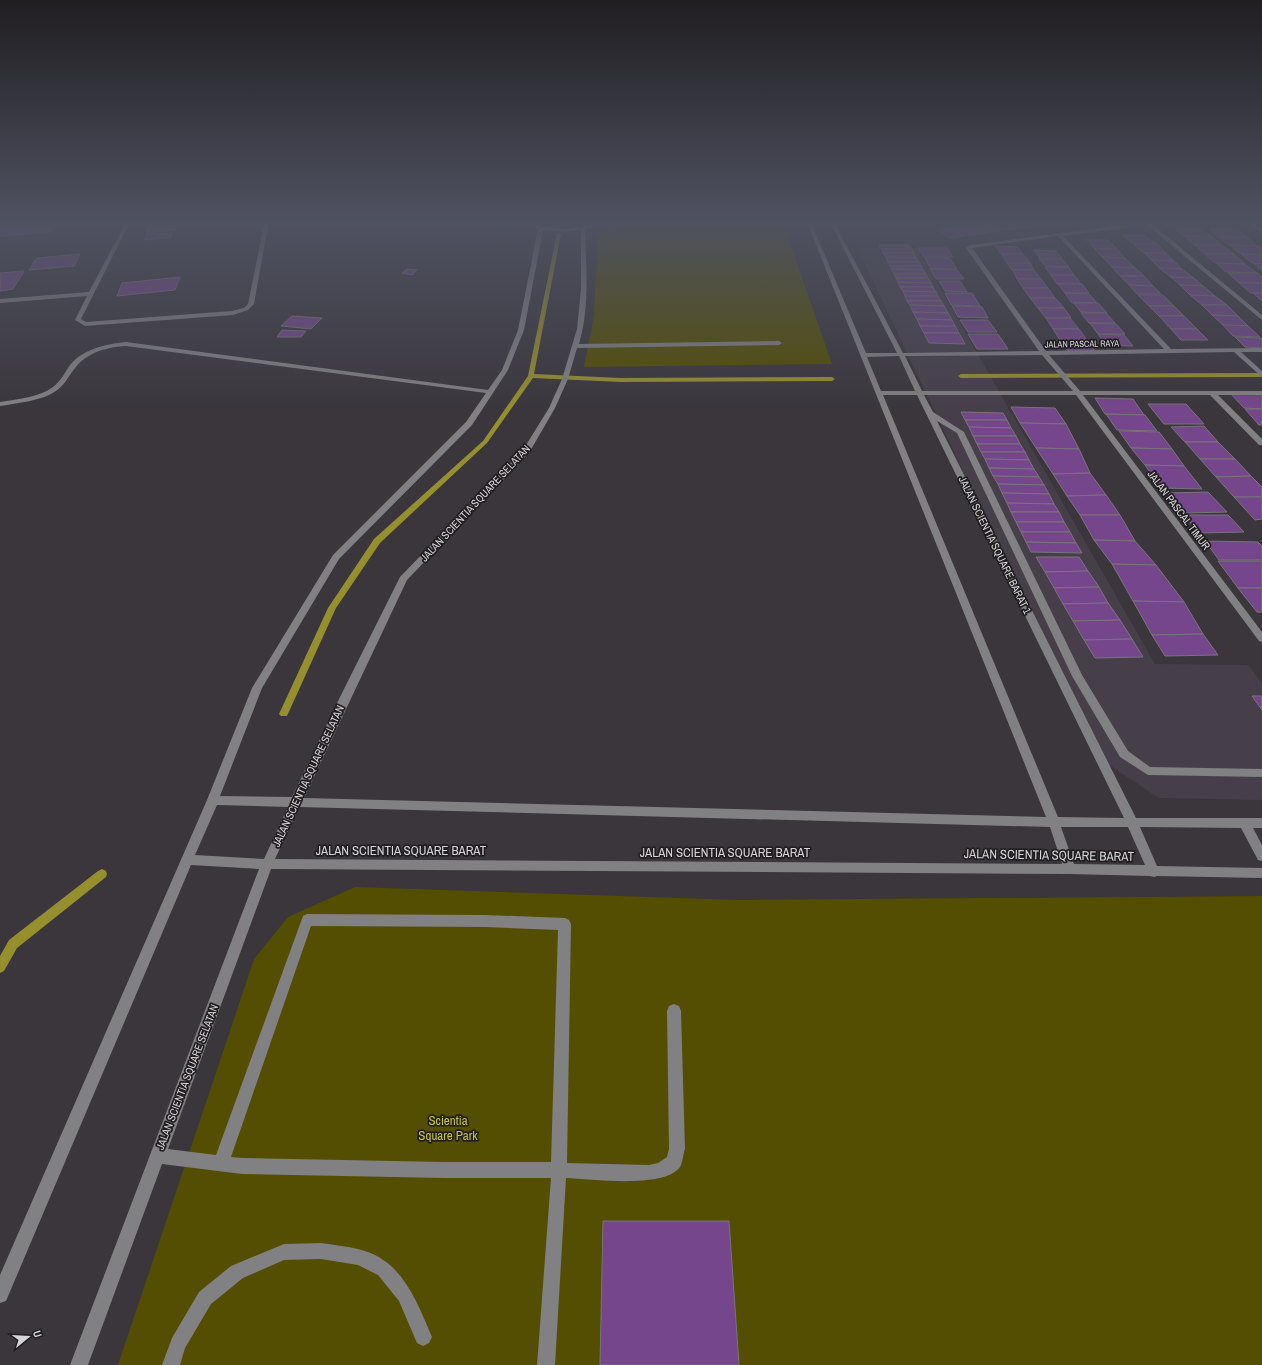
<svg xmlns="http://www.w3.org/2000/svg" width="1262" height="1365" font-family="'Archivo Narrow',sans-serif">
	<rect width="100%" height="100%" fill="#3a363c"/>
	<path fill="#463f4a" d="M857,247L917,248L1155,664L1248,665L1262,683V800L1159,798L1103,761L1078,714Z"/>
	<g fill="#534e02">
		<path d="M739,220C754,220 770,219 784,226L832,364L584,367L594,315L598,235L606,228L631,221Z"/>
		<path d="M355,887L738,900L1262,896V1365H118L254,959L288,917Z"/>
	</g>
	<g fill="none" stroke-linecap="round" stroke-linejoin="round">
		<g fill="#958f2d" fill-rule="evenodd">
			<path d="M557,233L561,234L534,374L621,378L832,377L835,379L832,381L621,382L533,378L487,443L380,543L336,608L287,716H281L279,714L328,608L374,539L483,441L528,376Z"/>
			<path d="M1262,373V377L961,378L958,376L961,374Z"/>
			<path d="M102,869L106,871L107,874L106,877L17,948L4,971L0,973V956L9,940L98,871Z"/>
		</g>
	</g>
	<g fill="#75468b" stroke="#79757b">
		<path d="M59,220L52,232L0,236V230L5,224Z"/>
		<path d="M67,220H98L65,223Z"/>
		<path d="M151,220H178L177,223L149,225Z"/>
		<path d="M1025,220L1037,227L1017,229L1005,222Z"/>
		<path d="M1025,220H1045L1055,225L1037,227Z"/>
		<path d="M1045,220H1071L1076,222L1055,225Z"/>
		<path d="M1003,222L1015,229L999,231L987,224Z"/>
		<path d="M987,224L999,231L980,234L969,226Z"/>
		<path d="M177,225L175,230L146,233L149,227Z"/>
		<path d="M969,226L980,234L963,236L952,228Z"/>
		<path d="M952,228L963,236L949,238L937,230Z"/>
		<path d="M1175,228L1202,229L1212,237L1184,236Z"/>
		<path d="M1209,229H1236L1246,237H1218Z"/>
		<path d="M172,233L170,238L144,240L147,234Z"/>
		<path d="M1122,235H1144L1157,244H1134Z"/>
		<path d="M1184,236L1212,237L1222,245H1194Z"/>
		<path d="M1219,237H1247L1257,246L1229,245Z"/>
		<path d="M1087,240H1108L1117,249H1095Z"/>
		<path d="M1134,244H1157L1166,253H1144Z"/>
		<path d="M879,245H909L912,249H881Z"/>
		<path d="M1195,245L1223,246L1234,254H1205Z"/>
		<path d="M1230,245L1259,246L1262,248V254H1241Z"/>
		<path d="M995,246L1017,247L1023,254H1001Z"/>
		<path d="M918,248H947L953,257H924Z"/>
		<path d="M881,249H912L914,253H883Z"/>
		<path d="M1095,249H1117L1125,258L1102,257Z"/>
		<path d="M1033,250L1056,251L1062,258H1040Z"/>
		<path d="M883,253H914L916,258L886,257Z"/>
		<path d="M1144,253H1166L1174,261L1151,260Z"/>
		<path d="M80,254L74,266L29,270L37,258Z"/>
		<path d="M1001,254H1023L1030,263H1007Z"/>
		<path d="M1205,254H1234L1245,264L1215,263Z"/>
		<path d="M1241,254L1262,255V264L1252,263Z"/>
		<path d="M886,257L916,258L919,262H888Z"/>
		<path d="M1102,257L1125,258L1135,268L1112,267Z"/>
		<path d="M925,258H950L957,269H931Z"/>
		<path d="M1039,259H1062L1069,267L1046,266Z"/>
		<path d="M1151,260L1174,261L1182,269L1159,268Z"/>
		<path d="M888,262H919L921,266H890Z"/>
		<path d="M1007,263H1030L1034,270H1012Z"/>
		<path d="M1216,263L1245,264L1257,273L1226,272Z"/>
		<path d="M1253,263L1262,264V271Z"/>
		<path d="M890,266H921L923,270L892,269Z"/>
		<path d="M1045,267H1068L1074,275H1051Z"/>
		<path d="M1112,267L1135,268L1144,276H1120Z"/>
		<path d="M1159,268L1182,269L1194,278L1171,277Z"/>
		<path d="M407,269L417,270L412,275L402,273Z"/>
		<path d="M892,269L923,270L926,274H894Z"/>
		<path d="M930,269L957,270L964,279H936Z"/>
		<path d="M1013,270H1034L1041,279H1017Z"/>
		<path d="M24,271L13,289L0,291V273Z"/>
		<path d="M1228,273H1258L1262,277V283H1239Z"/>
		<path d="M894,274H926L928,278H896Z"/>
		<path d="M1051,275H1074L1081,284H1057Z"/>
		<path d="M1120,276H1144L1153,286L1129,285Z"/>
		<path d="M180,277L175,290L117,296L122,283Z"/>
		<path d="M1171,277L1194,278L1203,286L1180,285Z"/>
		<path d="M896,278H928L931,283L898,282Z"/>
		<path d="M1017,279H1041L1048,288H1023Z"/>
		<path d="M939,281H960L967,292L945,291Z"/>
		<path d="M898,282L931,283L933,287H900Z"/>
		<path d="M1239,283H1262V293H1251Z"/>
		<path d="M1058,284H1082L1089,293H1065Z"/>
		<path d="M1129,285L1153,286L1161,294H1137Z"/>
		<path d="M1180,285L1203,286L1215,296L1190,295Z"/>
		<path d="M900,287H933L936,292L903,291Z"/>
		<path d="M1023,288H1048L1055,298H1030Z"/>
		<path d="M903,291L936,292L938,296H905Z"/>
		<path d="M945,293H972L980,306L951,305Z"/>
		<path d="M1065,293L1089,294L1097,303H1072Z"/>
		<path d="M1253,293H1262V301Z"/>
		<path d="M1138,295H1163L1174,306H1149Z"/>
		<path d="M1190,295L1215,296L1227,305H1202Z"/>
		<path d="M905,296H938L941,301H907Z"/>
		<path d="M1030,298H1055L1064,308H1038Z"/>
		<path d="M907,301H941L944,306L910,305Z"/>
		<path d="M1074,303H1098L1107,313L1081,312Z"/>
		<path d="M910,305L944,306L948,313L913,312Z"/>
		<path d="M1202,305H1227L1238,316L1212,315Z"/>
		<path d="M952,306L982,307L988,318L958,317Z"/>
		<path d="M1149,306H1174L1184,316H1159Z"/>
		<path d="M1038,308H1064L1071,318H1046Z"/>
		<path d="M913,312L948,313L952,320L917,319Z"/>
		<path d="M1081,313H1106L1115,323H1089Z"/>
		<path d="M1212,315L1238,316L1248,326L1223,325Z"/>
		<path d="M292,316L322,318L311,329L281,326Z"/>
		<path d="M1159,316H1184L1197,329H1171Z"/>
		<path d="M1046,318H1070L1079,329H1053Z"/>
		<path d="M917,319L952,320L955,326H920Z"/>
		<path d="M960,320H988L997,332H968Z"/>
		<path d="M1090,323L1116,324L1125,334H1098Z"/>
		<path d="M1223,325L1248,326L1260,337L1233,336Z"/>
		<path d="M920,326H955L959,333H924Z"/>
		<path d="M1053,329H1079L1087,340H1060Z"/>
		<path d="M1171,329H1197L1208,340H1181Z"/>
		<path d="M282,330L306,331L301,337H277Z"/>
		<path d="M924,333H959L965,344L929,343Z"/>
		<path d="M968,334H998L1008,349H977Z"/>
		<path d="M1098,334L1124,335L1133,346L1106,345Z"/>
		<path d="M1235,337L1260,338L1262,339V348L1245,347Z"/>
		<path d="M1060,340H1087L1096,352L1068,351Z"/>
		<path d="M1230,393L1262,394V409L1244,408Z"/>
		<path d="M1095,398L1133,399L1144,415L1105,414Z"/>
		<path d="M1148,404H1186L1204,424H1164Z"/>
		<path d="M1011,407L1055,408L1066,424L1020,423Z"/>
		<path d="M1245,409H1262V425H1259Z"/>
		<path d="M961,412L1003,413L1007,420H965Z"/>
		<path d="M1106,414L1145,415L1157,431L1117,430Z"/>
		<path d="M965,420H1007L1011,428L969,427Z"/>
		<path d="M1020,423L1066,424L1079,449L1036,448Z"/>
		<path d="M1204,426L1218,442H1185L1171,427Z"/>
		<path d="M969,427L1011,428L1016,436H973Z"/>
		<path d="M1119,431L1159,432L1172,449L1131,448Z"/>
		<path d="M973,436H1016L1020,444H977Z"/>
		<path d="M1185,442H1218L1235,459H1200Z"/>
		<path d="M977,444H1020L1025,452H981Z"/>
		<path d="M1036,448L1079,449L1090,473L1053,474Z"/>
		<path d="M1131,448L1172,449L1184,466L1145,465Z"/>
		<path d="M981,452H1025L1029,460L985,459Z"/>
		<path d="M985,459L1029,460L1034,469L989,468Z"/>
		<path d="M1200,459H1235L1251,476L1216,477Z"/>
		<path d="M1145,465L1184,466L1202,489L1161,488Z"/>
		<path d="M989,468L1034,469L1039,477L993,476Z"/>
		<path d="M1090,473L1106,495L1067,496L1053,474Z"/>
		<path d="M993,476L1039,477L1044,485L998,484Z"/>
		<path d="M1251,476L1262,487V497H1234L1216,477Z"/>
		<path d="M998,484L1044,485L1049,494L1002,493Z"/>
		<path d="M1208,492L1227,512L1185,513L1167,493Z"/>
		<path d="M1002,493L1049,494L1054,504L1007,503Z"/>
		<path d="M1106,495L1120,515H1080L1067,496Z"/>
		<path d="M1234,497H1262V519L1255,520Z"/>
		<path d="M1007,503L1054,504L1059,512H1011Z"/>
		<path d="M1011,512H1059L1064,522H1016Z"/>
		<path d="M1080,515H1120L1135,541L1094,540Z"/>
		<path d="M1184,515H1228L1244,532L1199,533Z"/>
		<path d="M1016,522H1064L1070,532H1021Z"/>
		<path d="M1021,532H1070L1076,543L1026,542Z"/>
		<path d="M1094,540L1135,541L1156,565L1112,564Z"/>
		<path d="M1205,541L1258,542L1262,546V560H1219Z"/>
		<path d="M1026,542L1076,543L1082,553L1031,552Z"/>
		<path d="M1036,557H1079L1088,571L1045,572Z"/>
		<path d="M1218,561H1262V588H1238Z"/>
		<path d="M1112,564L1156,565L1184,602L1133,601Z"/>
		<path d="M1088,571L1099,587L1054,588L1045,572Z"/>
		<path d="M1099,587L1108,603L1063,604L1054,588Z"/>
		<path d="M1238,588H1262V612H1257Z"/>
		<path d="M1133,601L1184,602L1203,634L1152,635Z"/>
		<path d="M1108,603L1120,620L1073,621L1063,604Z"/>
		<path d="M1120,620L1132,639L1084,640L1073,621Z"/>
		<path d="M1203,634L1218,655L1165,656L1152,635Z"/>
		<path d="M1132,639L1143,657L1095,658L1084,640Z"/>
		<path d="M1252,696H1262V710Z"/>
		<path d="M603,1221H729L739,1365H600Z"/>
	</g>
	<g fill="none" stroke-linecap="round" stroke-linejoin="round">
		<g fill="#818082" fill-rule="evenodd">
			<path d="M127,220H131L81,319L86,322L232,311L244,308L248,304L265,220H269L254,304L248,310L233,315L85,326L75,320L87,296L0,303V299L89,292Z"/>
			<path d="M516,220H521L540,226L564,229L587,226L605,220H630L628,221H610L585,229C586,268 590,307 579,344L779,341L782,343L779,345L577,348L568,379L555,408L529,453L407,580L304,798L1046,817L806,220H810L866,353H897L829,220H833L903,353L1039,351L966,248L970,245L1162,220H1173L1171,221L1152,224L1262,315V320L1147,225L1063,236L1171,349L1262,348V352H1241L1262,371V377L1234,352L1049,355L1080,391H1262V395H1218L1262,439V445H1259L1210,395H1083L1262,632V642L1259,641L1076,395H924L933,412L964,432L1082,675L1128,751L1150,767L1262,769V777L1148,775L1120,757L1072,676L957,433L937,421L1136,818H1262V828H1253L1262,845V861L1258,860L1241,828L1140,827L1157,866L1262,868V878L1157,876L1154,877L1150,876L1070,874L271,869L168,1149L216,1155L303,916L307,914L485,915L565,918L569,920L571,924L567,1163L649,1165L658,1163L667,1157L669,1149L667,1011L669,1006L674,1004L679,1006L681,1011L685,1149C683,1154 683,1162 680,1167C664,1189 592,1179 566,1178L555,1365H537L551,1178H444L242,1174L162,1164L88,1365H70L259,869L191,865L6,1301L0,1303V1275L207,800L252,688L333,555L466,422L486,393L126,346C108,347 88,352 76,367C69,375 65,385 56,391C41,401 18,403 0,406V402C17,399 38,398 53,387C61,381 65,372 70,365C83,349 106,344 126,342L488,390L502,370L518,330L538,229L527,226ZM543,230L564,232L581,230V289L577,329L562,379L549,408L523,450L400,577L341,695L292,797L220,796L262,688L339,559L472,425L508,370L524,330ZM1058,236L1164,349L1046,351L972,248ZM1042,355L1073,391H922L905,356ZM899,356L915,391H881L867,357ZM883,395H917L1124,818L1058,817ZM217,805L288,807L264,859L195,855ZM299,807L1050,827L1062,864L275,859ZM1061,827H1128L1145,865L1074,864ZM311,926L485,927L558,930L551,1162H444L242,1158L231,1157Z"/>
			<path d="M1243,220H1248L1262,229V232Z"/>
			<path d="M321,1243C333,1245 346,1246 358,1249C402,1259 416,1300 432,1337L429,1343L423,1346L417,1343L399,1301L378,1275L358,1265L321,1259L284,1260L243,1278L211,1304L185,1348L180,1365H162L172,1338L199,1292L231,1266L284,1244Z"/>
		</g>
	</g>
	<linearGradient id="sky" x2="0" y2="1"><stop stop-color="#201e21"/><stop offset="0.54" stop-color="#4f5261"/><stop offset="1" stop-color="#4f5261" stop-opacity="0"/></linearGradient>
	<rect width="1262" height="411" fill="url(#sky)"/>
	<g text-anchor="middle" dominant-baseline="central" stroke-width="3.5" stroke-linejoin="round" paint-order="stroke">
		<g font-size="9" fill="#d6d4d8" stroke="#201e21">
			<text transform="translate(1082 344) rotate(-1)">JALAN PASCAL RAYA</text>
		</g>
		<g font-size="11" fill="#d6d4d8" stroke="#201e21">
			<text transform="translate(475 503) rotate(-47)">JALAN SCIENTIA SQUARE SELATAN</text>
			<text transform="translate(1179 510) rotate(53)">JALAN PASCAL TIMUR</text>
			<text transform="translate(995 545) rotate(64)">JALAN SCIENTIA SQUARE BARAT 1</text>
			<text transform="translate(308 776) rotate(-65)">JALAN SCIENTIA SQUARE SELATAN</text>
			<text transform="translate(187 1077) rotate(-69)">JALAN SCIENTIA SQUARE SELATAN</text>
		</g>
		<g font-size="13" fill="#d6d4d8" stroke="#201e21">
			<text x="401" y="850">JALAN SCIENTIA SQUARE BARAT</text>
			<text x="725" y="852">JALAN SCIENTIA SQUARE BARAT</text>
			<text transform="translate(1049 855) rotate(1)">JALAN SCIENTIA SQUARE BARAT</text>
		</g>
		<g font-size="13" fill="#cbc441" stroke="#201e21">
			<text x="448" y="1120">Scientia<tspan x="448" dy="15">Square Park</tspan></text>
		</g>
	</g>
	<g transform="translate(28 1337) rotate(72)" stroke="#201e21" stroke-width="3" paint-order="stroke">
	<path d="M0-3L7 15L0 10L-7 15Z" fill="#d6d4d8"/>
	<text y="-6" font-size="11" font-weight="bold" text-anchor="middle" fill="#d6d4d8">U</text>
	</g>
</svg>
